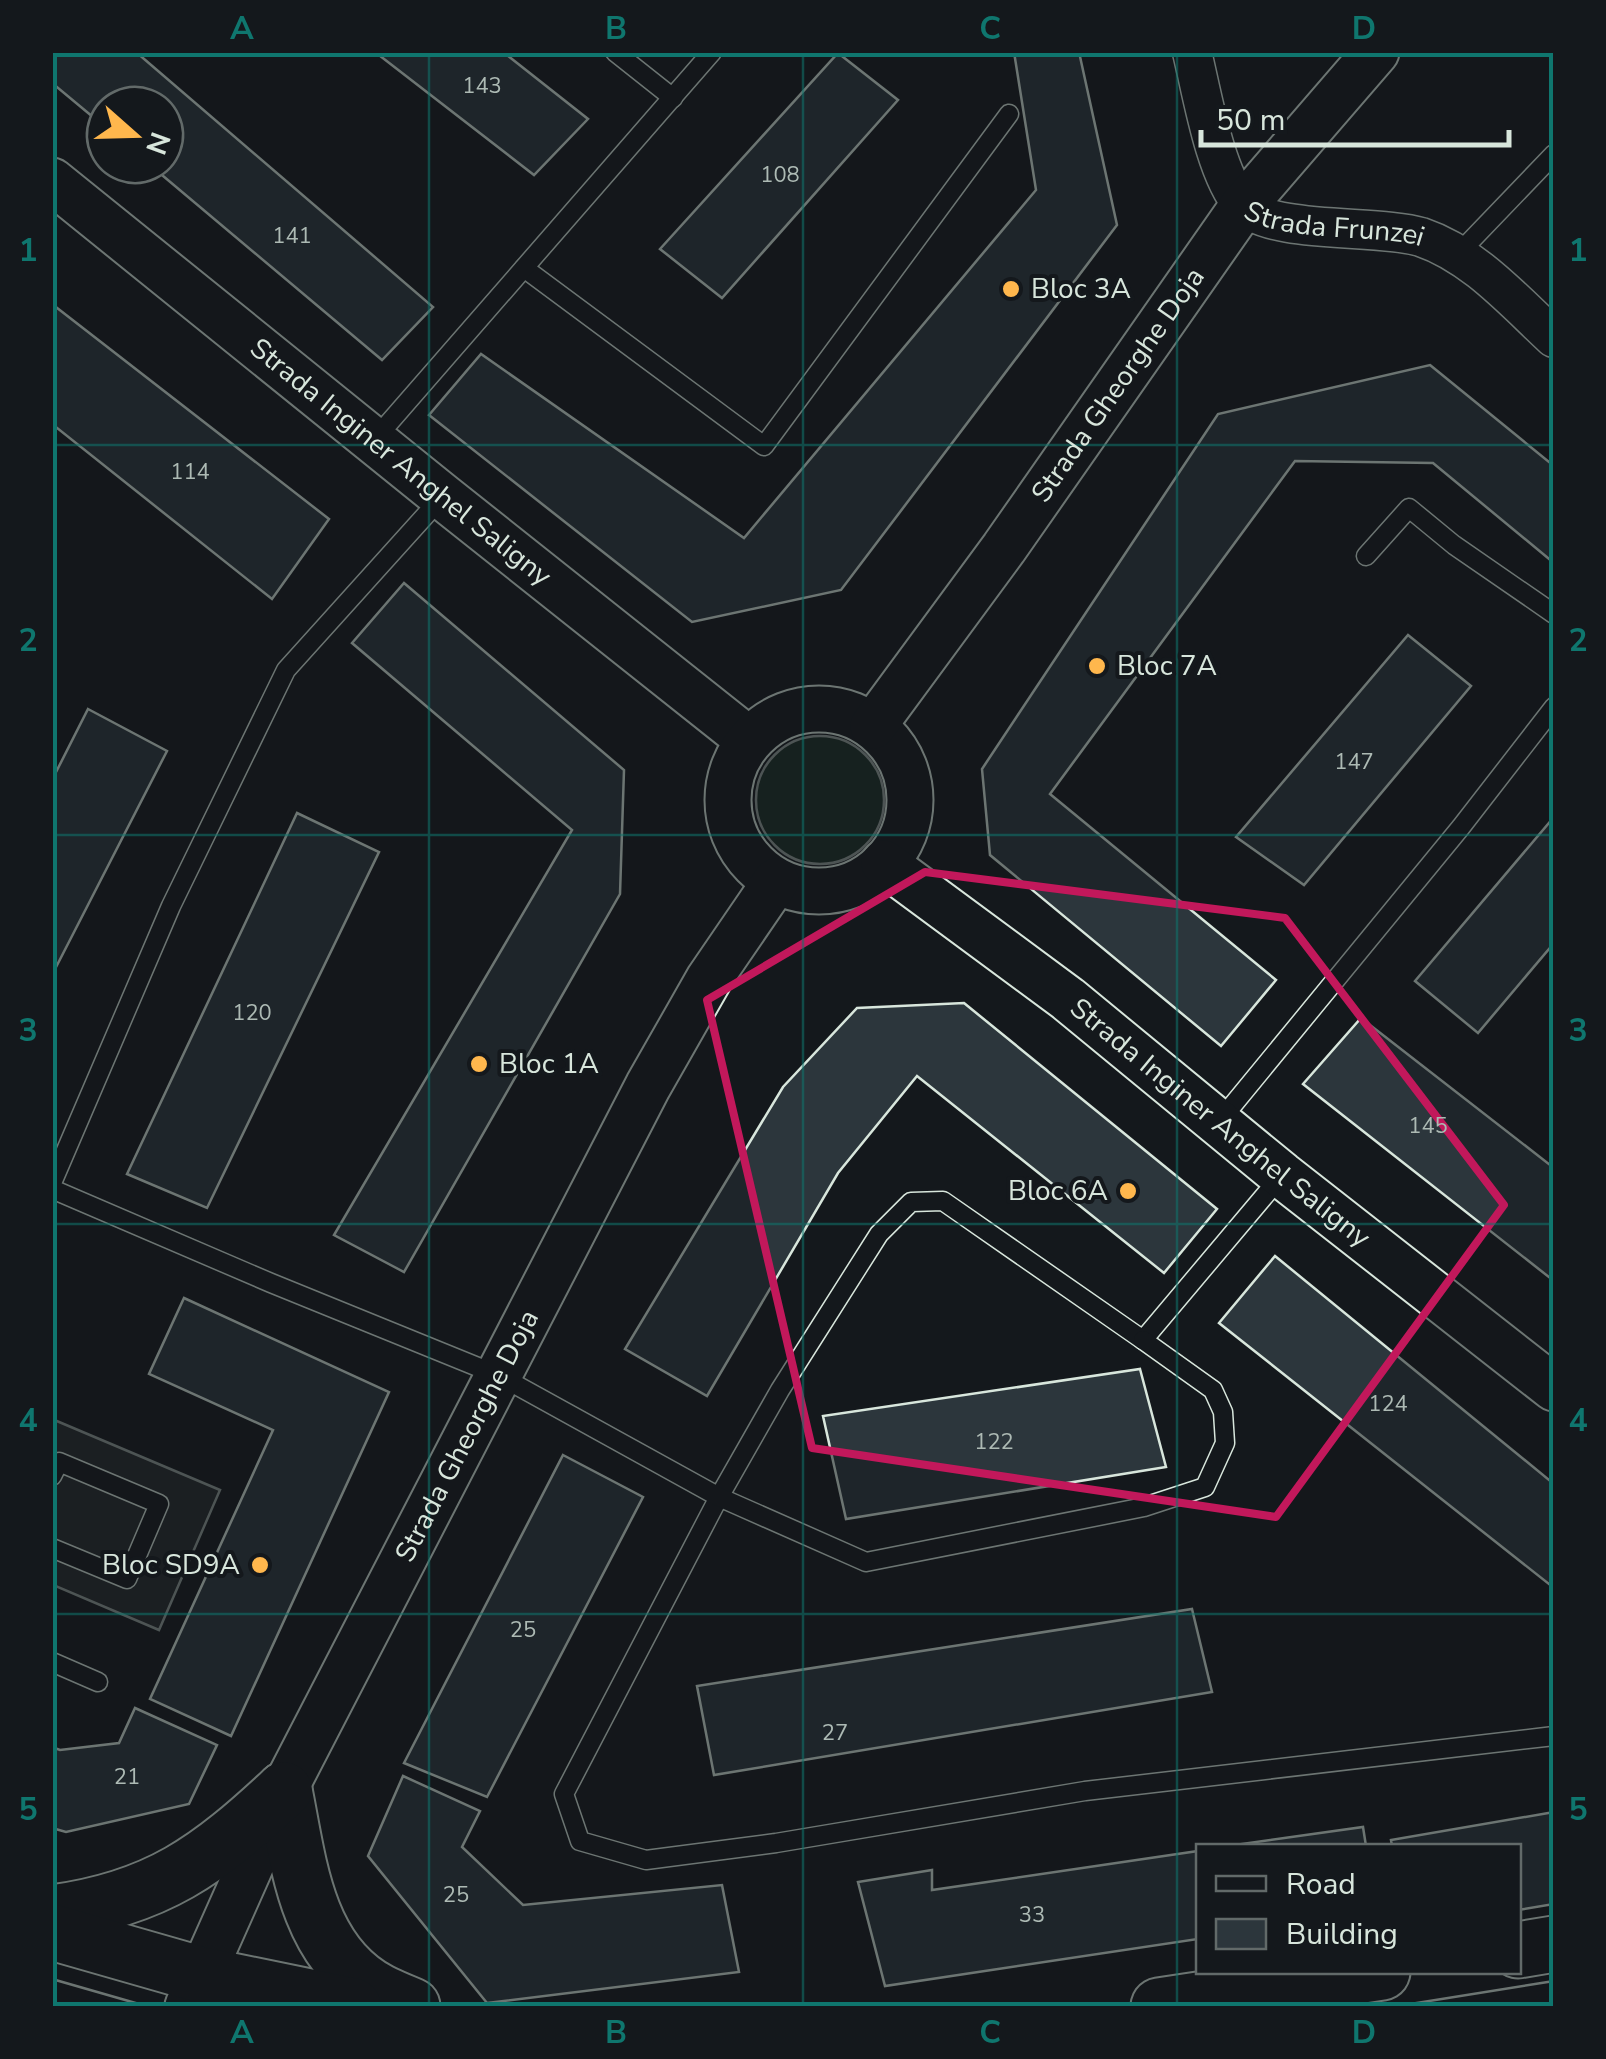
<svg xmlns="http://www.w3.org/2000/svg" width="1606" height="2059" font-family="'Nunito Sans',sans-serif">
	<rect width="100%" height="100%" fill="#14181c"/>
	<circle fill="#1a2d24" stroke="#939e99" stroke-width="2.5" cx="820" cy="800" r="64"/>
	<path fill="#24282b" stroke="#939e99" stroke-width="2.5" d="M52,1419L220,1490L159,1630L53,1585Z"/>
	<g fill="#2c363c" stroke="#d8e6dc" stroke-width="2.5">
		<path d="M52,52H136L433,307L382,360L150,165H165V105H105V127L52,83Z"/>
		<path d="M375,52H503L588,119L534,175Z"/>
		<path d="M1014,52H1079L1117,225L841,590L692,622L429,415L481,354L744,538L1036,190Z"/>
		<path d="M838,53L898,100L722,298L660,249Z"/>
		<path d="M52,304L329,519L272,599L52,424Z"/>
		<path d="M1430,365L1554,466V563L1433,463L1295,461L1050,794L1276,980L1221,1046L990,855L982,769L1218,414Z"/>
		<path d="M404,583L624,770L620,894L404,1272L334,1235L572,830L352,643Z"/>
		<path d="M1408,635L1471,686L1304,885L1236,837Z"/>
		<path d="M88,709L167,751L52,975V780Z"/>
		<path d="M297,813L379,852L207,1208L127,1174Z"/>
		<path d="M1554,817V943L1478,1033L1415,981Z"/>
		<path d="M964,1003L1217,1209L1164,1273L917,1076L838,1173L707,1396L625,1349L783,1087L857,1008Z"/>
		<path d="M1361,1018L1554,1168V1281L1303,1084Z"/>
		<path d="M1275,1256L1554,1484V1588L1219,1323Z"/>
		<path d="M184,1298L389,1392L231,1736L150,1699L273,1430L149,1374Z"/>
		<path d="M1140,1369L1166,1467L846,1519L823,1416Z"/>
		<path d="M563,1455L643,1497L487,1797L404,1763Z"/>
		<path d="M1192,1609L1212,1692L714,1775L697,1686Z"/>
		<path d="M135,1708L217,1745L189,1804L66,1832L52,1828V1747L60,1750L119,1743Z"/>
		<path d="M403,1776L480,1811L462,1847L523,1905L722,1885L739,1972L487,2003L368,1856Z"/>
		<path d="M1554,1812V1904L1518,1910V1846H1392L1391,1840Z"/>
		<path d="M1363,1827L1366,1846H1228Z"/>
		<path d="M1198,1851V1939L885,1986L858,1882L932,1870V1890Z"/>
	</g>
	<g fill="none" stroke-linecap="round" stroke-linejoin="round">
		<g stroke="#d8e6dc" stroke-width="21">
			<g id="service">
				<path d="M615,52L673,98"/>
				<path d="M1459,253L1554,154"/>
				<path d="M524,268L764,446L1009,114"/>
				<path d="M374,440L712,52"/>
				<path d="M1366,556L1409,508L1454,545L1554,614"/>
				<path d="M1218,1123L1461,827L1554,707"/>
				<path d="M1282,1175L1143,1340L943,1201L911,1202L879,1234L780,1390L719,1497L564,1794L580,1841L646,1860L776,1843L1085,1791L1554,1736"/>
				<path d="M52,1183L171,906L286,670L442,497"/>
				<path d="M52,1189L271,1283L500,1376L719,1497L866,1562L1144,1507L1205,1487L1225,1443L1223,1412L1213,1390L1143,1340"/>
				<path d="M52,1476L59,1462L159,1504L127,1579L52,1548"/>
				<path d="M52,1662L98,1682"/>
			</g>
		</g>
		<g stroke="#d8e6dc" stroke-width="41">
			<g id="minor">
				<path id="s1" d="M1192,52C1202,93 1215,174 1242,204C1270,235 1379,224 1421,237C1474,255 1513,300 1554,338"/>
			</g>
		</g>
		<g stroke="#d8e6dc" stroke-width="49">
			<g id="tertiary">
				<path id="s2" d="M52,181L442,496L749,740"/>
				<circle cx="819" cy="800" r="91"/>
				<path id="s3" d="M873,726L1004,548L1243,206L1376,52"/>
				<path id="s4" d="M884,863L1068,999L1282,1175L1554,1388"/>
				<path id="s5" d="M188,2006L284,1790L648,1086L709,979L776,881"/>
			</g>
		</g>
		<g stroke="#d8e6dc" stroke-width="59">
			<g id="primary">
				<path d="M284,1790C298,1859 305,1944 370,1986C382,1994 398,2000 412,2006"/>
				<path d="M52,1913C157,1899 209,1860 284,1790"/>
				<path d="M52,1932L202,1975L353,2006"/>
				<path d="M1518,1950L1554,1944"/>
				<path d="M1159,2006L1382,1972"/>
			</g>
		</g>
		<use href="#service" stroke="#14181c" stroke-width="18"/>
		<use href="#minor" stroke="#14181c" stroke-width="38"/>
		<use href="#tertiary" stroke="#14181c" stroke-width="45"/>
		<use href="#primary" stroke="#14181c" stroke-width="55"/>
		<g stroke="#d8e6dc" stroke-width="2.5">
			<path d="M52,1979L146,2006"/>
			<path d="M52,2006H53"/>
			<path d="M1398,2006L1554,1981"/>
			<path d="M1541,2006L1554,2004"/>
		</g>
	</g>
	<path d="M0 0H1606V2059H0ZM925,872L1285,918L1504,1205L1276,1517L812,1448L707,1000Z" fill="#14181c" fill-opacity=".55" fill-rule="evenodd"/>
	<path fill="none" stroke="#c2185b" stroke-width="8" stroke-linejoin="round" d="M925,872L1285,918L1504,1205L1276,1517L812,1448L707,1000Z"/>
	<path fill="none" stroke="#0f766e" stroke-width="2.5" stroke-opacity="0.55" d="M429,52V2006M803,52V2006M1177,52V2006M52,445H1554M52,835H1554M52,1224H1554M52,1614H1554"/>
	<g fill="#ffb74d" stroke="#14181c" stroke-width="4">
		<circle cx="1011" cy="289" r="10"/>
		<circle cx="1097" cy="666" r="10"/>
		<circle cx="479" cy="1064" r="10"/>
		<circle cx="1128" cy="1191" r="10"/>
		<circle cx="260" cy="1565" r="10"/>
	</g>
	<g text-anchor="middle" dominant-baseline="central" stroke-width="8" stroke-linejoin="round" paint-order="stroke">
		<g font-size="22" fill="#adbab4">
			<text x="482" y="86">143</text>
			<text x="780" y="175">108</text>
			<text x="292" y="236">141</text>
			<text x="190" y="472">114</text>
			<text x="1354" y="762">147</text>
			<text x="252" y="1013">120</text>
			<text x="1428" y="1126">145</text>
			<text x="1388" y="1404">124</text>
			<text x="994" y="1442">122</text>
			<text x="523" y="1630">25</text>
			<text x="835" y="1733">27</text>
			<text x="127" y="1777">21</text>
			<text x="456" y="1895">25</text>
			<text x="1032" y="1915">33</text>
		</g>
		<g font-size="28" fill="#d8e6dc" stroke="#14181c">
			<text stroke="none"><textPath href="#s1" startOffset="258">Strada Frunzei</textPath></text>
			<text stroke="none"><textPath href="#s3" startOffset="420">Strada Gheorghe Doja</textPath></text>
			<text stroke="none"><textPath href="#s2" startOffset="448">Strada Inginer Anghel Saligny</textPath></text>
			<text stroke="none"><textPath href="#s4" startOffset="425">Strada Inginer Anghel Saligny</textPath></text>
			<text stroke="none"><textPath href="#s5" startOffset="635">Strada Gheorghe Doja</textPath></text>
		</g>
		<g font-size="28" fill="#d8e6dc" stroke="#14181c" text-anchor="start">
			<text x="1031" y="289">Bloc 3A</text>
			<text x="1117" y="666">Bloc 7A</text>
			<text x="499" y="1064">Bloc 1A</text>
			<text x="1108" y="1191" text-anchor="end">Bloc 6A</text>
			<text x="240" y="1565" text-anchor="end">Bloc SD9A</text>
		</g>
	</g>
	<rect width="1606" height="2059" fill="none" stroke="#14181c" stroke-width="110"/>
	<rect x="1196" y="1844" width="325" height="130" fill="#14181c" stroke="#626a69" stroke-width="2.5"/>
	<rect x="1216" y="1876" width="50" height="15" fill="#14181c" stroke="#626a69" stroke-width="2.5"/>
	<text x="1286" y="1894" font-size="30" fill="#d8e6dc">Road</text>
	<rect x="1216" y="1919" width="50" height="30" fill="#2c363c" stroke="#626a69" stroke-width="2.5"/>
	<text x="1286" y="1944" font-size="30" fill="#d8e6dc">Building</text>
	<g transform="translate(135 135) rotate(110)"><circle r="48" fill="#14181c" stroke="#626a69" stroke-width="2.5"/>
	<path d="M0-8L18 38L0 25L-18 38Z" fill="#ffb74d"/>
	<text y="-15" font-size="28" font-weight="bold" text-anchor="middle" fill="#d8e6dc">N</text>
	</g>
	<path d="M1201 130v15h308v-15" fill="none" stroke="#d8e6dc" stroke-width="5"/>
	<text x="1216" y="130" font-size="30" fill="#d8e6dc" stroke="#14181c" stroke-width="8" paint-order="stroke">50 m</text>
	<rect x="55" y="55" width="1496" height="1949" fill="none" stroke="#0f766e" stroke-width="4"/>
	<g font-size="32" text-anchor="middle" font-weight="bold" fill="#0f766e">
		<text x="242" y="39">A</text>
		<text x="616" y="39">B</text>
		<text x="990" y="39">C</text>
		<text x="1364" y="39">D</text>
		<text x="28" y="261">1</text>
		<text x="1578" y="261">1</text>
		<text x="28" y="651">2</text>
		<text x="1578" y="651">2</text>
		<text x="28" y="1041">3</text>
		<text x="1578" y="1041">3</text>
		<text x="28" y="1431">4</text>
		<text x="1578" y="1431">4</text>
		<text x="28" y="1820">5</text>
		<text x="1578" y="1820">5</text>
		<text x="242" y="2043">A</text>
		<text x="616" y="2043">B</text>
		<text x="990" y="2043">C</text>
		<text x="1364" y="2043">D</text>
	</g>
</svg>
